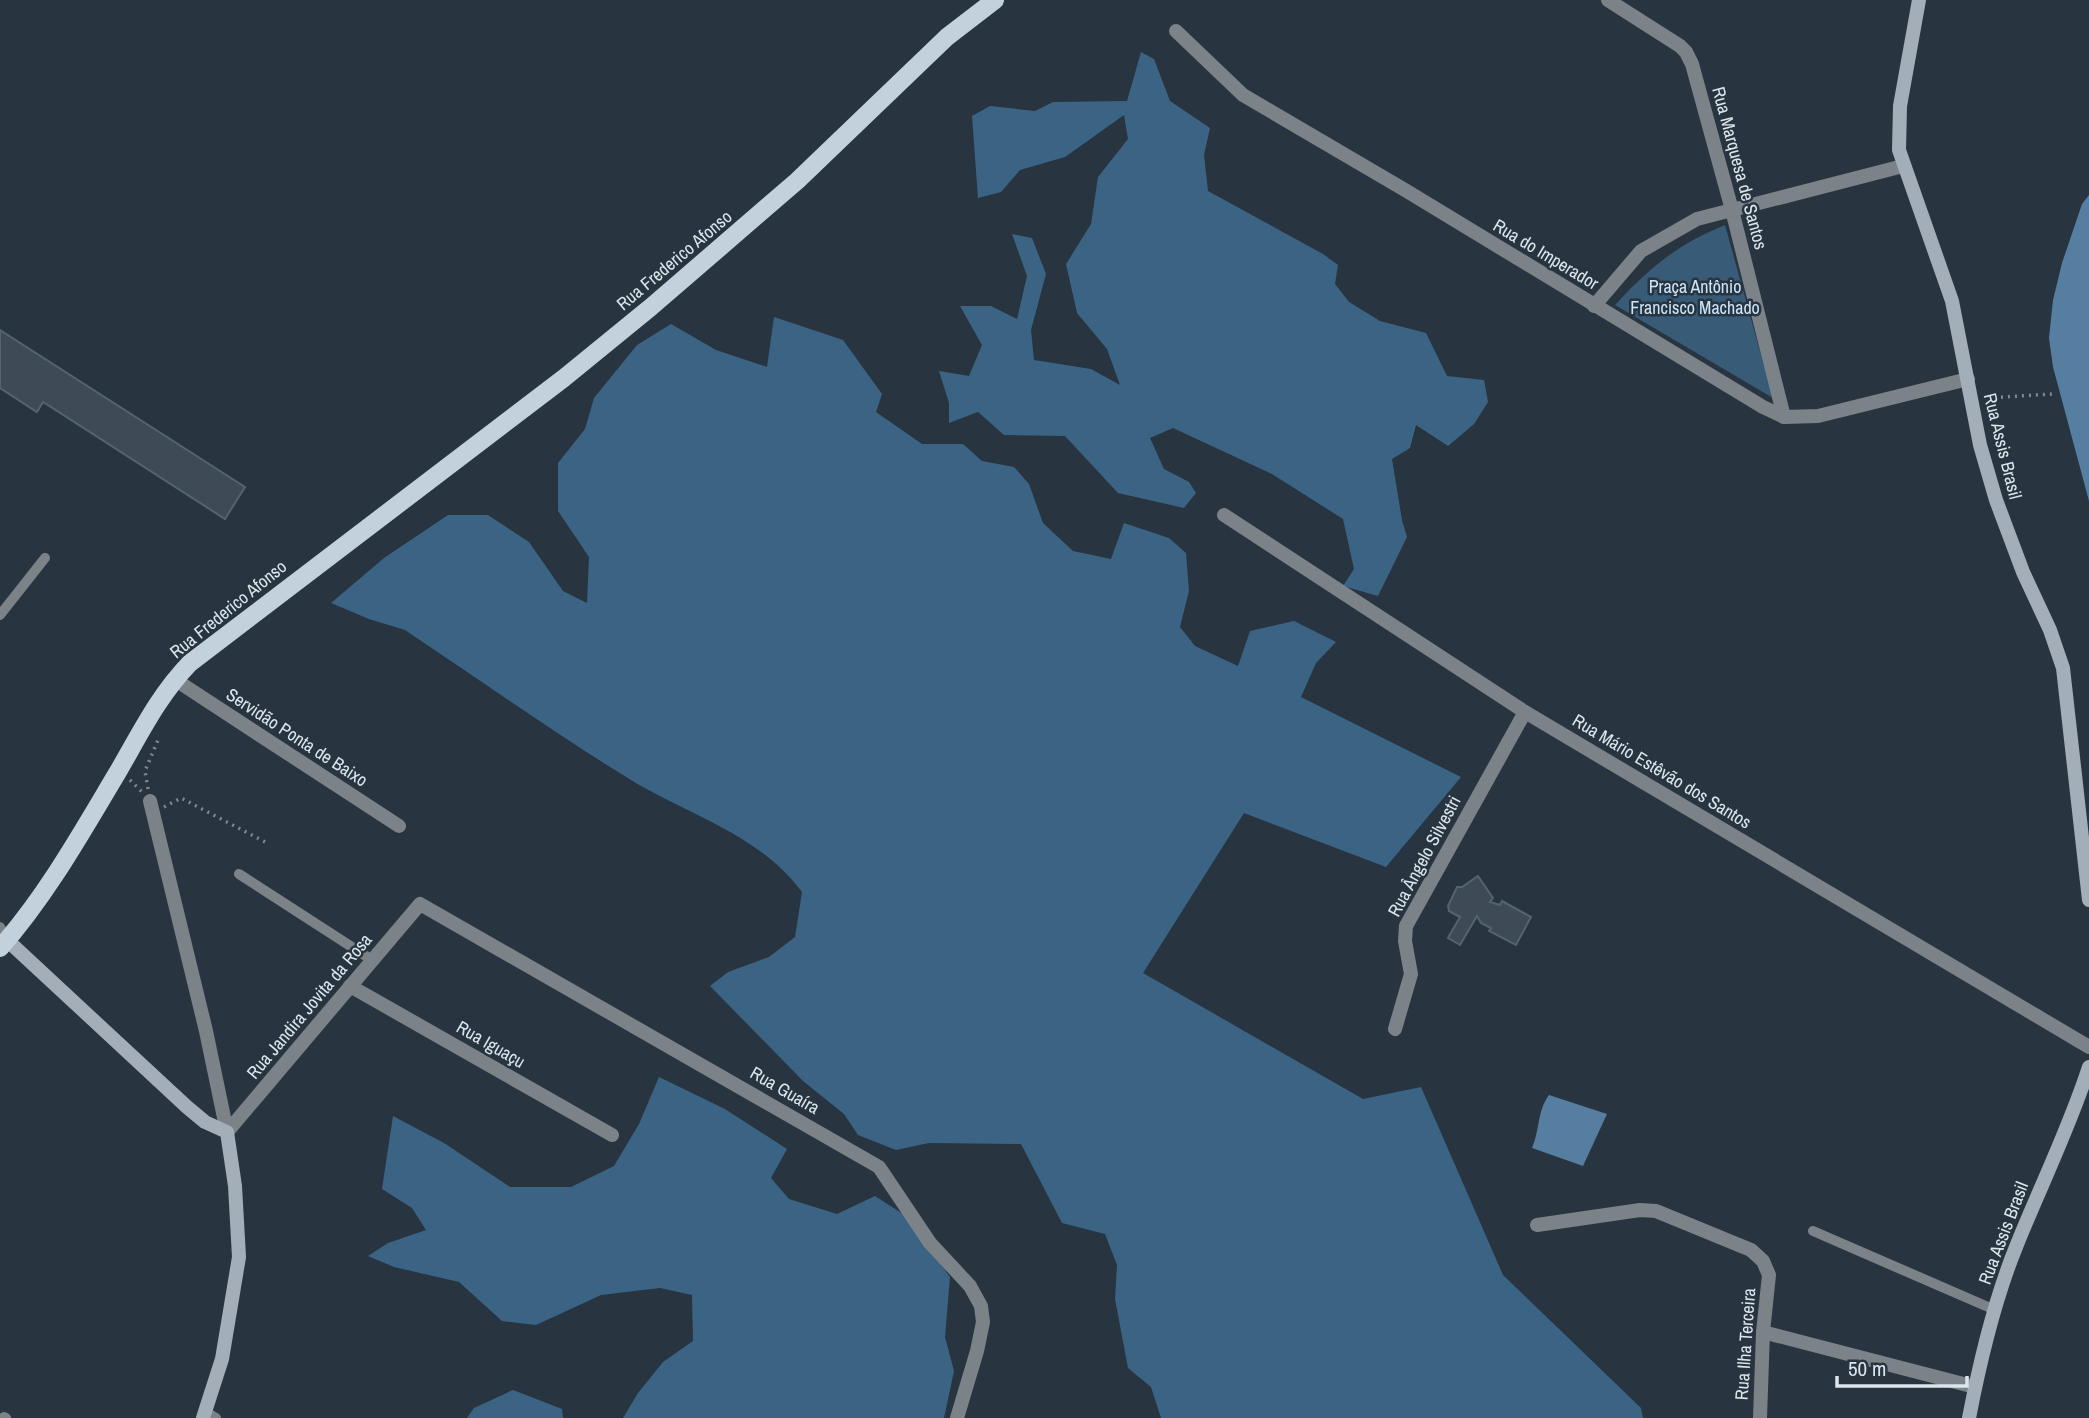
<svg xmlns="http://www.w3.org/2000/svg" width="2089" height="1418" font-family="'Archivo Narrow',sans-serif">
	<rect width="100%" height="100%" fill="#283540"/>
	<path fill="#385b78" d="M1725,225L1773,398L1615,305C1649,268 1678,244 1725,225Z"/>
	<g fill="#3b6384">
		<path d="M1141,52L1154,59L1170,101L1210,128L1204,155L1208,191L1323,254L1338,265L1335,284L1349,302L1380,321L1426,333L1447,376L1484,380L1488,402L1474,424L1448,446L1416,425L1410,448L1392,459L1402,520L1407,537L1378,596L1343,586L1354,569L1343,519L1272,474L1173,428L1150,438L1164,469L1189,482L1196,493L1184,508L1118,493L1065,436L1004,435L978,412L949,423V403L939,371L969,376L982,345L960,306H991L1017,319L1027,276L1012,234L1032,238L1046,274L1031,330L1034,360L1091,369L1120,385L1107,349L1077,313L1066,264L1091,224L1098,177L1128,139L1124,115L1065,157L1020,170L1001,192L978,198L972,116L990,106L1035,111L1053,102L1127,101Z"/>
		<path d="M774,317L843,340L882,394L876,412L922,444H963L982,461L1014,467L1029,484L1043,523L1073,551L1111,559L1124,523L1169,538L1186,553L1189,591L1180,627L1195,646L1238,666L1250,631L1294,621L1336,642L1316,663L1301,697L1461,777L1386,867L1244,813L1143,973L1363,1099L1421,1087L1503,1275L1641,1408L1643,1418H1161L1151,1387L1128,1368L1115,1299L1117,1265L1105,1234L1062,1223L1021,1144L929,1143L896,1150L858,1135L844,1114L803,1081L710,986L728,972L769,957L795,937L802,892C759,834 690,816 631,780C554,733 480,680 405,630L369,619L331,603L384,558L448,515H488L529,542L563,591L587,603L589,557L558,511V463L585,429L594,398L637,345L671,324L716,350L767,367Z"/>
		<path d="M659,1077L725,1109L787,1149L771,1178L789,1199L837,1214L875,1196L906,1216L950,1277L945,1337L954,1371L944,1418H623L638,1393L663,1362L693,1341L692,1295L660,1288L601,1295L536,1325L502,1321L459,1282L394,1267L368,1256L388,1243L426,1230L412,1208L382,1189L393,1116L444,1143L510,1187H571L614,1166L639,1124Z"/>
		<path d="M513,1390L562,1409L563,1418H467L474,1408Z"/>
	</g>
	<g fill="#557ea0">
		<path d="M2089,195V501L2053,367L2049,338L2053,300L2062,263L2082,204Z"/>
		<path d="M1549,1095L1607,1114L1583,1166L1532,1148C1540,1130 1537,1111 1549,1095Z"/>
	</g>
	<g fill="#3e4b57" stroke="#54636f" stroke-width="2">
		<path d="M0,330L245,487L225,519L43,402L37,412L0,388Z"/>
		<path d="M1478,876L1493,898L1490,902L1500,905L1502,901L1531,917L1516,945L1489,931L1491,928L1481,923L1477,916L1460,945L1448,938L1460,917L1449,911L1448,906L1457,887H1462Z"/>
	</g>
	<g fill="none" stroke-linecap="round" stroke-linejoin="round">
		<g stroke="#7e8992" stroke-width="3.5" stroke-dasharray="2 5" stroke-linecap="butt">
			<path d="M1987,398L2052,394"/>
			<path d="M130,780L142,792"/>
			<path d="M148,789L145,771L158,740"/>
			<path d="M164,807L181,798L269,844"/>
		</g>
		<g stroke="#7b8288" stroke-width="10">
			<path d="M0,615L45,558"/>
			<path d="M239,874L372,960"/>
			<path d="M0,927L7,940"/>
			<path d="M1813,1231L1995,1310"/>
			<path d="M206,1412L216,1418"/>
			<path d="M4,1417L6,1418"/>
		</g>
		<g stroke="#7b8288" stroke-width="14">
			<path d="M1608,0L1680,46L1686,52L1692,64L1732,210L1784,417"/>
			<path d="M1176,31L1243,95L1405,190L1763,407L1784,417L1818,416L1968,379"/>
			<path d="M1594,306L1641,251L1697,219L1903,166"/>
			<path d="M1224,515L1525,712L2089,1047"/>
			<path d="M174,679L399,826"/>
			<path d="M150,801L206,1031L227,1132"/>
			<path d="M350,986L612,1135"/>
			<path d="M1395,1029L1411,974L1405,941L1406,926L1525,712"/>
			<path d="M227,1132L420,904L879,1167L930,1243L970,1286L981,1306L983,1322L977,1351L957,1418"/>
			<path d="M1537,1225L1640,1210L1656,1211L1751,1250L1763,1261L1769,1275L1763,1332L1760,1418"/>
			<path d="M1763,1332L1975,1387"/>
		</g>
		<g stroke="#a4aeb8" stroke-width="14">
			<path d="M1919,0L1900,106L1899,150L1952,301L1980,445L1996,500L2023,572L2050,630L2063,668L2089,900"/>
			<path d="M7,940L187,1107L205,1122L227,1132L235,1186L239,1257L222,1359L203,1418"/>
			<path d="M1969,1418C1980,1361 1994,1301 2016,1247C2040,1187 2069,1129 2089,1067"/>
		</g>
		<path stroke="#c3d1dd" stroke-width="18" d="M0,948C47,895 83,830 119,770C141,732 159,695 190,663L564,378L651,307L797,181L947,37L995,0"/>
	</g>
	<g text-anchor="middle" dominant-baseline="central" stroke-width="5" stroke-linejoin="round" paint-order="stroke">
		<g font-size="18" fill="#dde5ec" stroke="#283540">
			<text transform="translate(1740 168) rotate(75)">Rua Marquesa de Santos</text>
			<text transform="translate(1546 254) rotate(31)">Rua do Imperador</text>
			<text transform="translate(674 260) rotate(-40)">Rua Frederico Afonso</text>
			<text transform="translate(2003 446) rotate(76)">Rua Assis Brasil</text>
			<text transform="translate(228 609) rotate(-39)">Rua Frederico Afonso</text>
			<text transform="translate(297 737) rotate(33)">Servidão Ponta de Baixo</text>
			<text transform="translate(1662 771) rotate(31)">Rua Mário Estêvão dos Santos</text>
			<text transform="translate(1424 856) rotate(-62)">Rua Ângelo Silvestri</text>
			<text transform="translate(309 1006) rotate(-50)">Rua Jandira Jovita da Rosa</text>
			<text transform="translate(491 1044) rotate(30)">Rua Iguaçu</text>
			<text transform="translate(785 1090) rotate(30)">Rua Guaíra</text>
			<text transform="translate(2003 1233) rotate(-69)">Rua Assis Brasil</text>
			<text transform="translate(1745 1344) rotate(-86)">Rua Ilha Terceira</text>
		</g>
		<g font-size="18" fill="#cce5fa" stroke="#283540">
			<text x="1695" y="286">Praça Antônio<tspan x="1695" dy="21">Francisco Machado</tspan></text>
		</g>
	</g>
	<path d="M1837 1376v10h130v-10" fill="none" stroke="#dde5ec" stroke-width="3.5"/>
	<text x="1848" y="1376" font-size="21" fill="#dde5ec" stroke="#283540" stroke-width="5" paint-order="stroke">50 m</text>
</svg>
